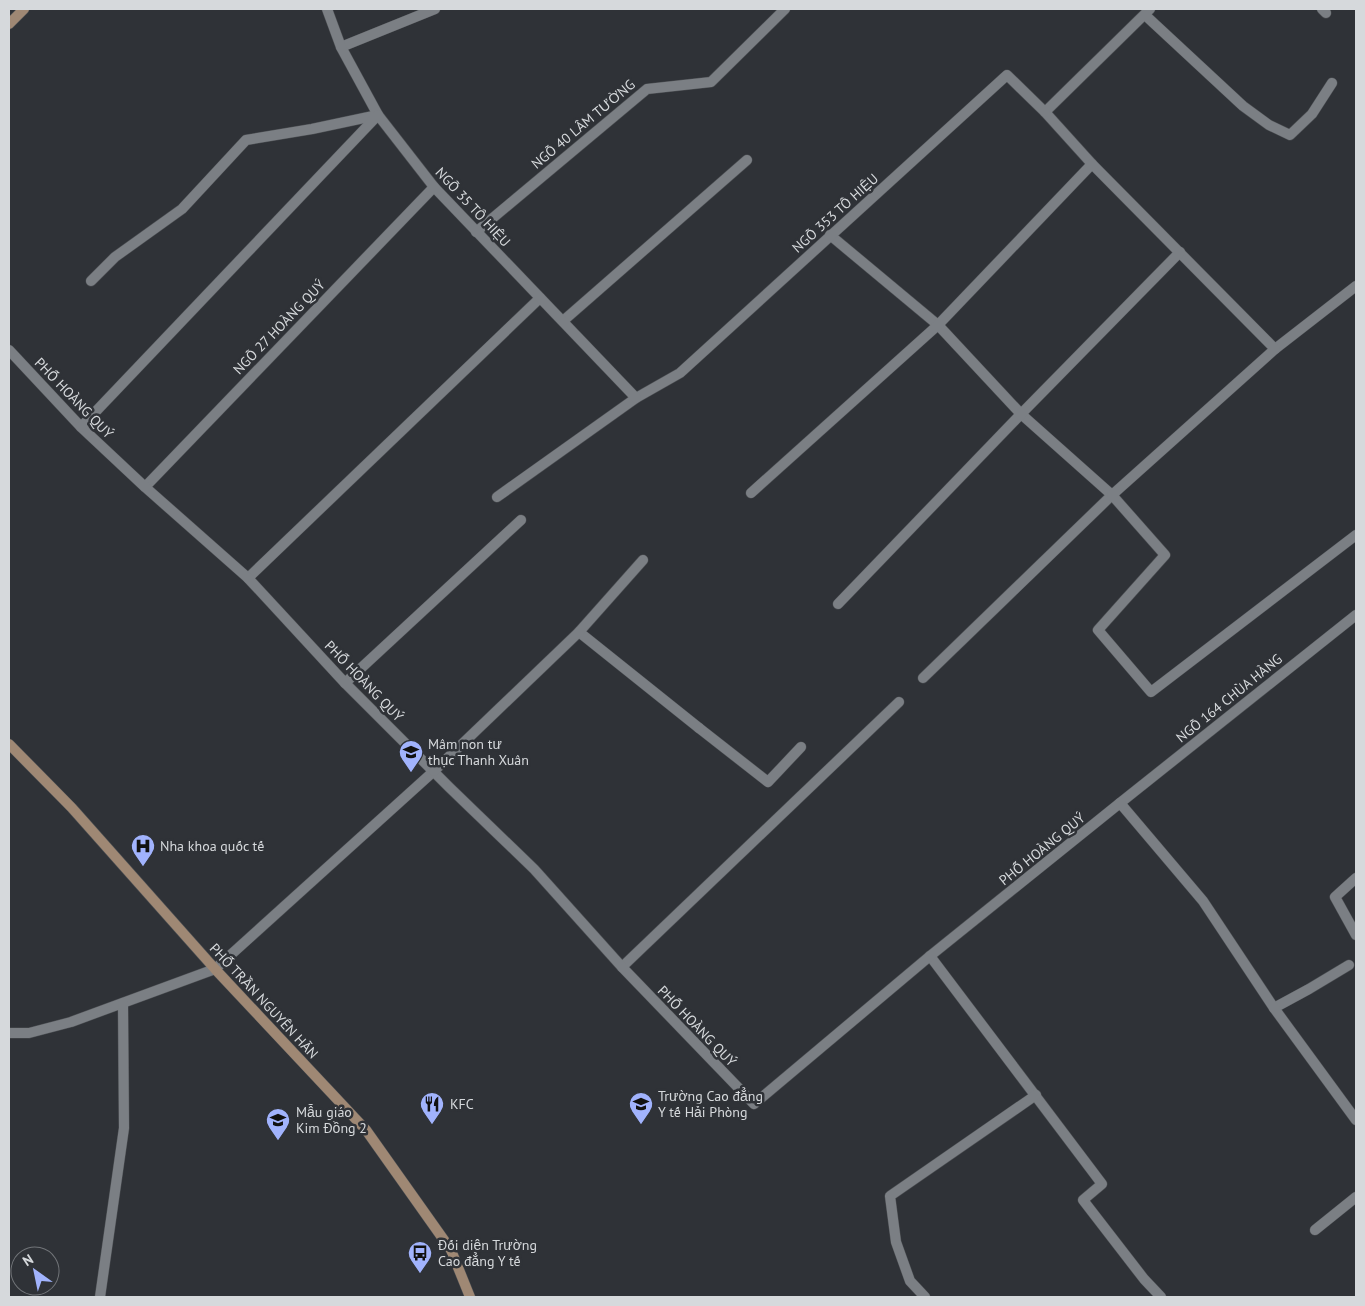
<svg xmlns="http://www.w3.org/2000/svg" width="1365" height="1306" font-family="'PT Sans',sans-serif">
	<rect width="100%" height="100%" fill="#2f3237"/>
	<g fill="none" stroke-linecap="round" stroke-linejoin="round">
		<g stroke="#4c4f53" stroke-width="11">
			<g id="service">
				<path d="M1322,9L1326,13"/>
				<path d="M1145,15L1243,106L1269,125L1290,135L1312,114L1332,83"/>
				<path d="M341,47L435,9"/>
				<path d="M1092,164L1045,112L1150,9"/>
				<path d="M476,232L647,89L711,82L785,9"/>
				<path d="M830,235L938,325L1021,414L1112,495L923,678"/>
				<path d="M91,281L115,257L182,209L246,140L312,129L378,115L341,47L327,9"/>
				<path d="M563,321L747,160"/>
				<path d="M1275,349L1356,286"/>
				<path d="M145,487L434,187"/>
				<path d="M751,493L938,325L1092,164L1275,349L1112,495L1165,555L1098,630L1151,692L1356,535"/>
				<path d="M497,497L636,398L680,373L1007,75L1045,112"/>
				<path d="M248,578L540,298"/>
				<path d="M838,604L1021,414L1180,252"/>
				<path d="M345,683L521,520"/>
				<path d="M699,728L768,782L801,747"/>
				<path d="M1120,803L1356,615"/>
				<path d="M1356,878L1335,897L1356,935"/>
				<path d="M930,956L1102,1184L1083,1200L1144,1279L1161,1297"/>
				<path d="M622,967L899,702"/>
				<path d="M1274,1008L1309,989L1349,965"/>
				<path d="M9,1033H29L71,1022L215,969L434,771"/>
				<path d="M1315,1230L1356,1197"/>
				<path d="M100,1297L124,1128L123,1003"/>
				<path d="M925,1297L910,1281L896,1242L890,1196L1036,1095"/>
			</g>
		</g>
		<g stroke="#4c4f53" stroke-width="11">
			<g id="minor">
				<path d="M9,350L81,427L145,487L248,578L345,683L450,788L534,869L622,967L754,1104L930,956L1120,803L1203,901L1274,1008L1356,1120"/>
				<path d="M81,427L378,115L434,187L636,398"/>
				<path d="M579,632L699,728"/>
				<path d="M434,771L579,632L643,560"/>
			</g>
		</g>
		<g stroke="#4c4f53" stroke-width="11">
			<g id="secondary">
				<path d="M9,24L24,9"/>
				<path d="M9,744L72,808L215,969L366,1130L451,1250L470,1297"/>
			</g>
		</g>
		<use href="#service" stroke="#7b7f84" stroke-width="10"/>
		<use href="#minor" stroke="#7b7f84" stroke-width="10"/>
		<use href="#secondary" stroke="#9f8874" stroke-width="10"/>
	</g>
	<defs>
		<g id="school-pin" transform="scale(1.25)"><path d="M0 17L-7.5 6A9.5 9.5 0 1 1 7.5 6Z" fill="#a1b3fd" stroke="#2f3237"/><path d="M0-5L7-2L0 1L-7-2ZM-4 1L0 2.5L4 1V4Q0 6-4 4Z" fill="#111"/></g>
		<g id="hospital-pin" transform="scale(1.25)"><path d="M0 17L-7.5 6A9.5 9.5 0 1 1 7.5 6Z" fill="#a1b3fd" stroke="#2f3237"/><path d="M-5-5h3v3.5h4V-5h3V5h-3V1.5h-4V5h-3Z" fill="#111"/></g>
		<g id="restaurant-pin" transform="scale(1.25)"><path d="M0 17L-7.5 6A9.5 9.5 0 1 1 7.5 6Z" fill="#a1b3fd" stroke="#2f3237"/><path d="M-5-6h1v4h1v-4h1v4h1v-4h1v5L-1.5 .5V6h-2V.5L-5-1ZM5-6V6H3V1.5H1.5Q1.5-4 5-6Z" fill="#111"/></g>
		<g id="university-pin" transform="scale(1.25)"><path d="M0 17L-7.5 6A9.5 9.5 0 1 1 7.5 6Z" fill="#a1b3fd" stroke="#2f3237"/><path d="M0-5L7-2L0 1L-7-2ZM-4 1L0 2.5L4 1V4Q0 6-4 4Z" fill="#111"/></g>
		<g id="bus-pin" transform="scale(1.25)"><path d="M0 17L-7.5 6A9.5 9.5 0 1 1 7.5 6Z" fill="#a1b3fd" stroke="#2f3237"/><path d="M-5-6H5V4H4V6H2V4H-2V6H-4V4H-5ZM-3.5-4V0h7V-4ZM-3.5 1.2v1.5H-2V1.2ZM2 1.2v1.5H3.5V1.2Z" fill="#111"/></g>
	</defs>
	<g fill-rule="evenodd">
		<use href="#school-pin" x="411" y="752"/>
		<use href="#hospital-pin" x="143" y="846"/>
		<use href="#restaurant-pin" x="432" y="1104"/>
		<use href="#university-pin" x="641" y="1104"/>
		<use href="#school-pin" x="278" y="1120"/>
		<use href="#bus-pin" x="420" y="1253"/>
	</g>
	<g text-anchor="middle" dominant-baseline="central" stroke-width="5" stroke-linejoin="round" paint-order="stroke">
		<g font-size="14" fill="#d6d9dc" stroke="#2f3237">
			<text transform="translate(583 124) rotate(-40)">NGÕ 40 LÂM TƯỜNG</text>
			<text transform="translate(473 207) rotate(47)">NGÕ 35 TÔ HIỆU</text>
			<text transform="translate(835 213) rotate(-42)">NGÕ 353 TÔ HIỆU</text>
			<text transform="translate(279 327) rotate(-46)">NGÕ 27 HOÀNG QUÝ</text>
			<text transform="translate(74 398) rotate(46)">PHỐ HOÀNG QUÝ</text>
			<text transform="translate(364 681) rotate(46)">PHỐ HOÀNG QUÝ</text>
			<text transform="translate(1229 698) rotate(-39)">NGÕ 164 CHÙA HÀNG</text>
			<text transform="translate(1042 849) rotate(-39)">PHỐ HOÀNG QUÝ</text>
			<text transform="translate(264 1001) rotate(47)">PHỐ TRẦN NGUYÊN HÃN</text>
			<text transform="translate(697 1026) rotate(46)">PHỐ HOÀNG QUÝ</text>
		</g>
		<g font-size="14" fill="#d6d9dc" stroke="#2f3237" text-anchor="start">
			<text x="428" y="744">Mâm non tư<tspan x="428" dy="16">thục Thanh Xuân</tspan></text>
			<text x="160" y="846">Nha khoa quốc tế</text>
			<text x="658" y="1096">Trường Cao đẳng<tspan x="658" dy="16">Y tế Hải Phòng</tspan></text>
			<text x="450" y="1104">KFC</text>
			<text x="296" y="1112">Mẫu giáo<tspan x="296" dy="16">Kim Đồng 2</tspan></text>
			<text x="438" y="1245">Đối diện Trường<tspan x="438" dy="16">Cao đẳng Y tế</tspan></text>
		</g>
	</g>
	<rect width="1365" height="1306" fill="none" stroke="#d6d9dc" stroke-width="20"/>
	<g transform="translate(35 1271) rotate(327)"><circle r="24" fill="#2f3237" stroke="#727579"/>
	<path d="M0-4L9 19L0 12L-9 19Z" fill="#a1b3fd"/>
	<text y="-8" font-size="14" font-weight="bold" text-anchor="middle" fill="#d6d9dc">N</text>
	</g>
</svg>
